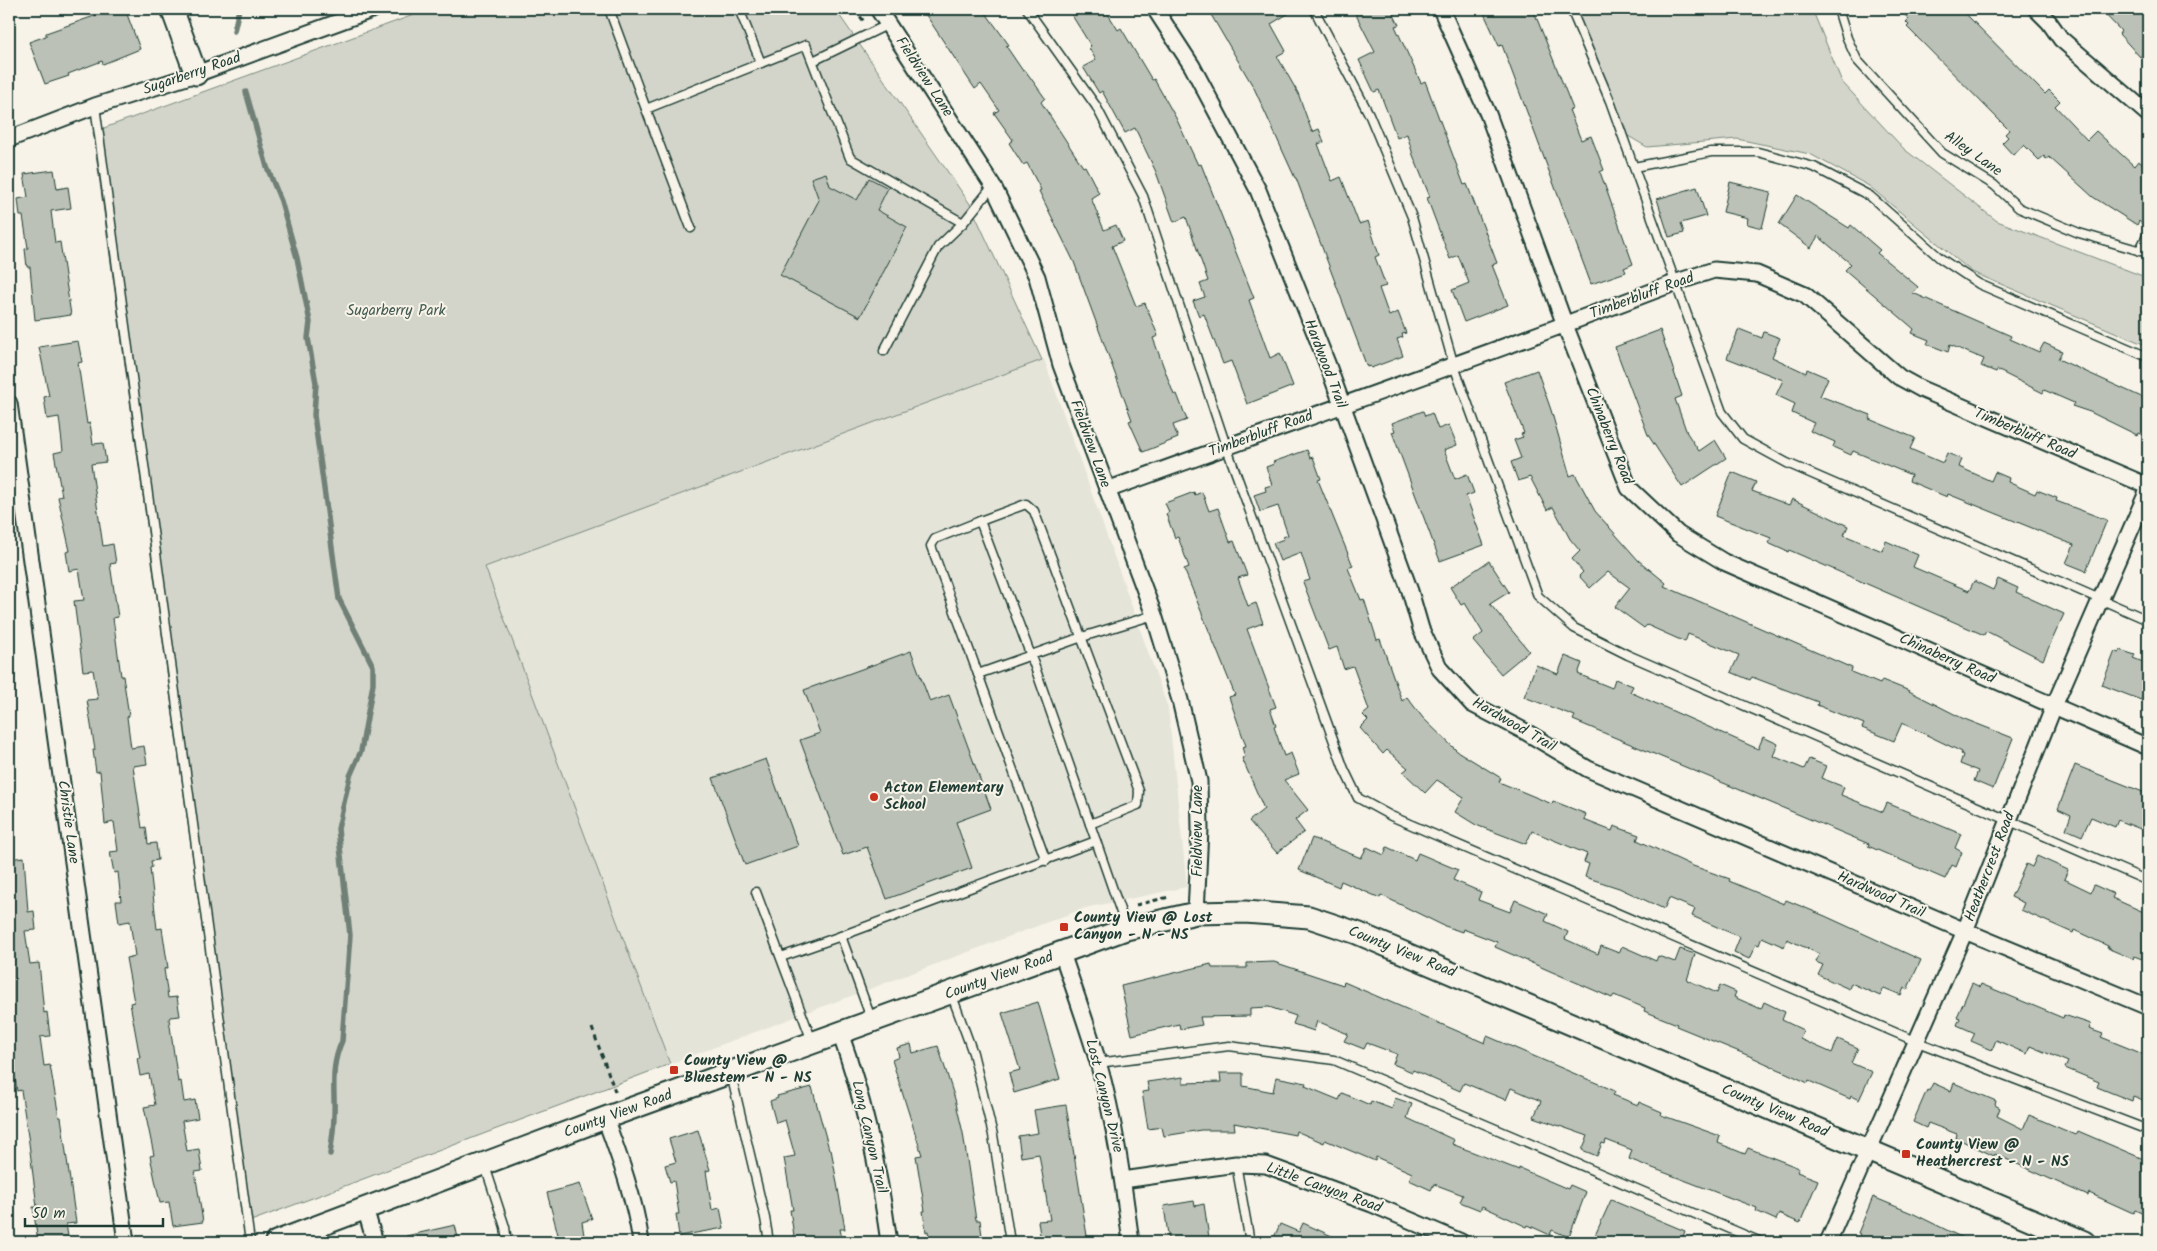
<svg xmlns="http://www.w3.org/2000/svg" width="2157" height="1251" font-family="Kalam,sans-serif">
	<rect width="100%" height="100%" fill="#f7f3e8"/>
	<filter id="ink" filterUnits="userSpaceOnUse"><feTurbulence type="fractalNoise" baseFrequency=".02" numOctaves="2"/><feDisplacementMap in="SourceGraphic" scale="10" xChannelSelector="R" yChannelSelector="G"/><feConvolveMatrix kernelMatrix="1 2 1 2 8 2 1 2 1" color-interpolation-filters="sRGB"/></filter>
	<g filter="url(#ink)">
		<path fill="#e5e4d9" d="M1044,359L1168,708L1187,887L1085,908L670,1064L485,567Z"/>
		<g fill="#d3d5ca" stroke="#79897f">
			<path d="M430,9H835L970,204L1042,360L485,567L670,1064L243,1224L93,132Z"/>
			<path d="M1568,9H1812L1842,82L1904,149L1997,221L2148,278V346L1972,272L1869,186L1810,154L1737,139L1647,147L1623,133Z"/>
		</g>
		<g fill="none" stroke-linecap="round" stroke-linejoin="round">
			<g stroke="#6f8077" stroke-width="5.5">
				<path d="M234,31L239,9"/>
				<path d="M246,92L267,167L281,201L297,258L310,322L308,338L316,383L314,415L339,599L373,666V684L361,751L350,776L338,829L350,935L342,1041C330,1068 335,1086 334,1115C334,1128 332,1141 330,1154"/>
			</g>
		</g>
		<g fill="#bbc1b6" stroke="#1f3d34">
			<path d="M114,9H125L140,49L103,64L102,61L68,74L69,76L45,84L29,42L46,36V33Z"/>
			<path d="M922,9H983L1009,45L1006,46L1023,71L1025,70L1045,98L1041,102L1083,167L1085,166L1099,193L1091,198L1104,230L1116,225L1123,241L1112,246L1136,306L1145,303L1158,336L1153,338L1174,395L1177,394L1187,420L1173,425L1178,438L1143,452L1129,421L1132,420L1074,262L1039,191L1041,190L1027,163L1023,165L1009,143L1013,140L994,113L999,110L981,84L975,89Z"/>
			<path d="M1068,9H1105L1118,30L1121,28L1152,80L1154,79L1176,118L1198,165L1201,164L1254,298L1249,300L1270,358L1280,353L1293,386L1247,404L1231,361L1223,364L1204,314L1199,316L1193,301L1205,297L1200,284L1208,281L1186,217L1174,222L1156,172L1135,128L1125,133L1102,91L1099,93L1083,67L1096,60L1089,48L1091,46Z"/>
			<path d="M1218,9H1296L1271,24L1286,51L1277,56L1298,93L1312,132L1319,129L1324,142L1318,144L1332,181L1341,177L1359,224L1368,221L1379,255L1375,257L1386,286L1379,288L1389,316L1398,312L1406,333L1402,334L1403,337L1397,339L1403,356L1371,368L1370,366L1367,367L1296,178H1295L1254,88L1210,13Z"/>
			<path d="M1353,9H1391L1399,25L1395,26L1421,83L1425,81L1464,185L1467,184L1497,263L1492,265L1508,305L1464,322L1452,290L1469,283L1458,255L1450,259L1427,198L1430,197L1413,155L1407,134L1397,138L1379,90L1374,92L1359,60L1375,52Z"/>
			<path d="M1482,9H1533L1573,109L1569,110L1581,140L1591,136L1604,170L1600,172L1633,264L1624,268L1626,272L1591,284L1502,45L1499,46Z"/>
			<path d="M1898,9H1961L2045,94L2049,90L2060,101L2055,106L2087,140L2096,131L2134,166L2138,161L2148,167V215L2142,224L2139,221L2137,225L2093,197L2049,157L2046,159L2044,156L2039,160L2024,145L2013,155L2002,143L2008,137L2005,134L2009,130L1907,27L1909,25L1906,22L1909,19Z"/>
			<path d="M2100,9H2148V48L2140,57L2119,34L2121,31Z"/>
			<path d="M54,170L57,189L68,187L71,208L51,211L55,243L60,242L71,315L35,320L30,267H27L25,249L28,248L23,216H20L18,199L28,197L24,174Z"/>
			<path d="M826,173L830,186L857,200L869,178L888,188L877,210L907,227L860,317L780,275L819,200L811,178Z"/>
			<path d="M1730,182L1771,192L1762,228L1747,224L1748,218L1723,212Z"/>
			<path d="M1697,187L1706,216L1681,223L1684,233L1669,237L1657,199Z"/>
			<path d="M1797,195L1849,228L1851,225L1880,250L1877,253L1918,287L1913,293L2011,336L2010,339L2039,352L2044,343L2062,351L2058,359L2148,400V437L2138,433L2137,435L2090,412L2072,406L2074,403L2044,390L2043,393L1997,370L1996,372L1981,366L1984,359L1950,345L1948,352L1927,344L1929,340L1912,333L1914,329L1845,270L1851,264L1818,236L1811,248L1779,224Z"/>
			<path d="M1739,329L1762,338L1764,332L1780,338L1772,357L1806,373L1807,369L1828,378L1820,396L1871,415L1869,419L1915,438L1910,449L1943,463L1947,453L1962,459L1959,467L1991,481L1995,472L2009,478L2008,482L2035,494L2037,490L2057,498L2056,501L2107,520L2086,571L2066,563L2074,545L1948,494L1947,497L1909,481L1911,475L1853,451L1851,455L1833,447L1835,442L1810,431L1814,423L1792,413L1795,404L1776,395L1783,380L1727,358Z"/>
			<path d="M1660,330L1682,396L1675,399L1687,433L1699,451L1715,440L1726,458L1682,487L1648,435L1615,347Z"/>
			<path d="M78,341L82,362L78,363L87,424L90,423L93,444L103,443L106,462L91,464L103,546L113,544L116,563L110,564L118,617L113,618L121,676H123L129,716L127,717L131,748L144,746L147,764L133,766L142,828L146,827L148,844L156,843L158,860L151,861L152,867L150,868L157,929L162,928L168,968L164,969L168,998L177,997L180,1016L170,1017L169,1019L178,1082L181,1081L184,1102L195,1100L198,1118L182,1121L187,1151L199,1149L202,1171L195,1172L203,1222L173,1226L169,1202L160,1203L150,1156L154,1155L144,1107L155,1105L149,1074L140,1076L137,1058H140L130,1003L134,1002L126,958L135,956L130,921L119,923L116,901H121L118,872L114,873L110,852L118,851L114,822L105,824L100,771L96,772L93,750H95L87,700L98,699L93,670L83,671L74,601L84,600L79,569L69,571L66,552L70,551L58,497L62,496L54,453L63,451L59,417L47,419L44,397L49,396L39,347Z"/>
			<path d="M1537,370L1551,410L1570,476L1575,474L1595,511L1638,560L1666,583L1664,586L1852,668L1851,672L1880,684L1882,680L1907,690L1962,718L2013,738L1993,789L1974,781L1978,771L1960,764L1963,755L1961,754L1962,752L1902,723L1894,741L1862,728L1864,724L1817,705L1818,702L1752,677L1750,680L1731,672L1739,655L1688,634L1685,642L1647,625L1644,628L1615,607L1630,588L1608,572L1590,588L1579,576L1583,572L1572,559L1580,551L1570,539L1553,507L1547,510L1530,477L1518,481L1511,462L1521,458L1514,440L1523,437L1521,434L1524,433L1504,382Z"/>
			<path d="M1423,411L1425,416L1432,413L1438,429L1449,425L1457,445L1444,450L1455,479L1467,474L1474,493L1466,496L1484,545L1440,561L1392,432L1395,431L1392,423Z"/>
			<path d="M1307,450L1310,458L1313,457L1321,479L1318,480L1353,566L1348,568L1361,600L1364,599L1377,640L1380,639L1402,701L1407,697L1423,718L1457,751L1501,778L1499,782L1552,804L1553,801L1586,814L1584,820L1612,831L1614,826L1639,835L1637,840L1693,866L1730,879L1729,881L1784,904L1786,900L1825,916L1921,960L1907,990L1904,988L1901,995L1884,988L1880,996L1851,983L1849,989L1818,975L1823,965L1816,962L1819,954L1787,939L1784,947L1762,937L1759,945L1756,944L1749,959L1734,952L1740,937L1692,916L1695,909L1669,898L1664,909L1619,888L1585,877L1589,864L1584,862L1587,854L1532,831L1526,844L1476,825L1455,812L1464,797L1437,780L1425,793L1403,772L1408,768L1387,750L1383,754L1360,728L1368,720L1363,715L1369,710L1353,666L1344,669L1337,647L1329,650L1303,582L1310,580L1301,553L1280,561L1273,543L1284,539L1283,537L1288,535L1278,506L1260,512L1254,495L1266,491L1265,487L1272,485L1266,467L1274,464L1273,462Z"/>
			<path d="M1732,472L1756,482L1752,491L1789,505L1792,499L1848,526L1844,535L1882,551L1886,541L1918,555L1913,567L1969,591L1974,581L1993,590L1998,579L2018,588L2016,592L2064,614L2043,660L1986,631L1984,635L1789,550L1788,552L1768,543L1771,538L1715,516Z"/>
			<path d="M1194,492L1195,495L1202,492L1209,511L1218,508L1230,542L1234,541L1247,575L1238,578L1248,606L1256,603L1263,623L1247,629L1276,707L1270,709L1276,726L1274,727L1284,756L1291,753L1299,774L1284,780L1308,810L1295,820L1304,832L1277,853L1249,821L1264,809L1242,758L1245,757L1242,747L1246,746L1229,697L1235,695L1184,569L1189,567L1178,537L1175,538L1166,514L1169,512L1165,503Z"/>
			<path d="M1489,561L1509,592L1490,604L1529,651L1501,674L1473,641L1483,633L1465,603L1461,605L1450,587Z"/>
			<path d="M2120,650L2135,655L2133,658L2148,664V683L2141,700L2102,685L2115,651L2119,653Z"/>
			<path d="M911,651L930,702L949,695L991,809L956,822L972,868L887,899L867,847L843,855L800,740L820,733L804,690Z"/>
			<path d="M1565,656L1582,663L1578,674L1612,688L1615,679L1633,686L1630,692L1758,749L1763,737L1778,744L1773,756L1804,769L1809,759L1826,766L1821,778L1844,787L1841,795L1883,812L1887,803L1961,834L1955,848L1962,852L1956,867L1952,865L1945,879L1868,846L1869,844L1573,720L1575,716L1524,697L1536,665L1558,674Z"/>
			<path d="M766,759L798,846L745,865L713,778Z"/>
			<path d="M2075,765L2148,794V819L2143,830L2118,820L2115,827L2091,817L2082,836L2066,829L2071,815L2058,809Z"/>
			<path d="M1312,838L1361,858L1367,847L1384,855L1387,847L1415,860L1418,853L1458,870L1453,880L1481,892L1478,900L1510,912L1515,900L1548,914L1545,921L1568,932L1565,939L1598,954L1601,946L1619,953L1622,946L1656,961L1658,956L1675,962L1680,949L1695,954L1687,980L1717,993L1720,985L1736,992L1734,997L1761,1009L1764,1002L1785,1012L1782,1020L1803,1030L1800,1039L1832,1053L1838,1039L1858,1048L1851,1063L1872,1072L1859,1100L1851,1096L1850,1099L1809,1081L1808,1083L1752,1057L1676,1026L1677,1024L1644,1011L1645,1008L1614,995L1612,998L1495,947L1497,942L1463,929L1462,932L1442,925L1381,895L1380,898L1341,881L1339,887L1299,870Z"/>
			<path d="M2037,856L2068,870L2064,879L2091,892L2094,885L2114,894L2112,898L2148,914V944L2142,959L2134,956L2133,959L2107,948L2108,946L2074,930L2073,933L2021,910L2024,903L2011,897L2026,864L2032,867Z"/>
			<path d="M24,857L28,912L34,911L36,930L25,931L30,964L39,963L44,1013L47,1012L50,1036L40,1037L44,1066L50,1065L59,1117H61L76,1223L66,1224L69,1242H38L33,1207H37L29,1143L21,1090L17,1091L11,1051L13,1050L9,1000V859Z"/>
			<path d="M1274,962L1343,985L1344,982L1485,1043L1487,1036L1615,1091L1613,1095L1638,1105L1639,1102L1662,1112L1661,1115L1720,1136L1718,1143L1745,1154L1748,1148L1799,1168L1797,1172L1818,1180L1800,1223L1779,1214L1776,1220L1756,1211L1757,1208L1629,1159L1632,1150L1606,1140L1605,1144L1602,1143L1597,1156L1582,1150L1588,1136L1534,1117L1541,1101L1511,1088L1506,1100L1464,1083L1460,1091L1413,1070L1412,1072L1393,1064L1397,1054L1367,1043L1364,1049L1344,1041L1348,1034L1317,1021L1314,1031L1293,1024L1296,1016L1269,1007L1250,1008V1016L1200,1017L1202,1025L1180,1029L1179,1024L1132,1035L1121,986L1211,964L1212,968H1247V963Z"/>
			<path d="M1972,983L1980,987L1981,984L2063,1018L2064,1015L2091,1024L2089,1029L2103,1034L2101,1037L2148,1056V1102L2133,1096L2132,1101L2097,1087L2099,1082L2065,1068L2068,1062L2030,1046L2027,1054L1996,1040L1992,1050L1971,1041L1975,1033L1957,1025L1960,1018L1957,1017Z"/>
			<path d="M1038,1002L1060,1079L1014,1093L1009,1073L1020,1070L1002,1013Z"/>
			<path d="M911,1044L913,1053L938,1046L955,1099L963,1133L976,1220H980L982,1236L930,1242L928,1231L926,1232L923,1211H925L916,1156L922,1155L892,1060L899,1057L897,1048Z"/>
			<path d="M1220,1073H1243V1086L1273,1092L1276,1077L1306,1083L1305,1086L1339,1100L1342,1093L1370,1105L1371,1101L1392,1109L1395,1098L1412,1104L1407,1118L1454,1140L1452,1144L1519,1170V1168L1568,1189L1570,1185L1586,1192L1569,1237L1552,1230L1550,1235L1528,1225L1527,1227L1482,1206L1480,1210L1460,1202L1463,1195L1434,1184L1431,1190L1409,1180L1412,1173L1376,1157L1375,1161L1325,1140L1324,1143L1296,1131L1295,1135L1234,1123L1235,1130H1201L1164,1136L1162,1127L1148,1129L1142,1092L1149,1091L1147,1082L1183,1077V1083L1221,1082Z"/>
			<path d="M1933,1083L1951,1091L1954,1083L1996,1101L1995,1105L2000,1108L1997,1116L2023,1129L2029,1115L2076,1135L2078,1131L2148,1161V1216L2135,1210L2133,1213L2089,1193L2088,1196L1995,1154L1994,1156L1956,1138L1957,1134L1928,1123L1926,1128L1913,1122L1927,1090L1929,1091Z"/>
			<path d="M812,1087L829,1149H831L845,1229H840L842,1239L795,1242L790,1210H793L784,1158L795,1156L785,1120L776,1123L770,1101L778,1098L777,1096Z"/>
			<path d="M1066,1105L1088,1242H1041L1038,1221L1050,1220L1039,1154L1021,1157L1018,1136L1038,1133L1034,1110Z"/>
			<path d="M698,1130L710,1170L706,1171L712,1210L720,1208L724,1228L679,1236L676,1214H679L674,1181L670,1182L665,1165L676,1162L669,1139Z"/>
			<path d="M580,1184L592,1219L582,1222L585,1242H560L547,1193Z"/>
			<path d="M1873,1197L1914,1214L1971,1242H1857L1860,1234L1858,1233Z"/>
			<path d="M1611,1200L1685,1231L1681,1242H1592Z"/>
			<path d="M1194,1201L1195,1206L1204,1204L1209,1238L1169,1242L1164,1206Z"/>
			<path d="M1303,1223L1345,1242H1272L1280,1224L1299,1232Z"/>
			<path d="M455,1225L459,1242H407L406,1236Z"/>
		</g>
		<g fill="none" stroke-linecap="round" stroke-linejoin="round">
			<g stroke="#1f3d34" stroke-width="11">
				<g id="lane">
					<path d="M609,9L646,109L806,45L850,158L963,223"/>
					<path d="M739,9L761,63"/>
					<path d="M1027,9L1096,106L1143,196L1226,446L1344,769L1358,798L1391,816L1915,1041L2148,1130"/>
					<path d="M1314,9L1369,114L1412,217L1454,366L1538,596L1574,628L1628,655L2148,881"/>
					<path d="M1571,9L1610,101L1722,412L1743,439L1787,463L2148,620"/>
					<path d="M1838,9L1847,38L1857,60L1942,153L1994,185L2019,208L2079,233L2148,253"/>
					<path d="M813,61L889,24"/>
					<path d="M95,106L250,1242"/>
					<path d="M646,109L691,228"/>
					<path d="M1634,167L1711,152H1758L1814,167L1870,196L1940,258L1979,284L2148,357"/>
					<path d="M2139,251L2148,234"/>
					<path d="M884,351L938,247L963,223L993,186"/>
					<path d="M980,521L1026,504L1034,511L1139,791L1138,805L1090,824"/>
					<path d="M978,674L931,546L935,539L980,521L1031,656L1096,841"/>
					<path d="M1046,861L978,674L1082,637L1154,615"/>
					<path d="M756,892L812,1041"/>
					<path d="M781,957L841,936"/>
					<path d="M951,993L973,1053L993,1135L1010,1242"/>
					<path d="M872,1021L841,936L1096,841L1126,927"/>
					<path d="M1098,1063L1229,1046L1334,1060L1761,1242"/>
					<path d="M731,1074L765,1218L769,1242"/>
					<path d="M1236,1164L1250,1242"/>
					<path d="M485,1166L505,1227L507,1242"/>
				</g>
			</g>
			<g stroke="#1f3d34" stroke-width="19">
				<g id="street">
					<path d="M878,9L993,186L1037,277L1061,365L1154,615L1180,700L1199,781L1200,829L1196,913"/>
					<path d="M1155,9L1192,66L1258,190L1327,363L1410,591L1421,629L1440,669L1472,704L1526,732L1588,769L1965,931L2148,1007"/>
					<path d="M1441,9L1488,114L1565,325L1629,488L1678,534L1724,562L2148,747"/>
					<path d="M2036,9L2049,22L2061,39L2148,114"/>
					<path d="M9,139L95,106L196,74L374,9"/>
					<path d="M9,403L126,1242"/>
					<path d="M1107,490C1297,421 1488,355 1677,282L1714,270L1757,274L1805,295L1899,377L1921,389L2148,486"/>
					<path d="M1062,953C1074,989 1087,1025 1098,1062C1115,1121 1123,1182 1131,1242"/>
					<path d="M840,1033C865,1102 879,1170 889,1242"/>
					<path d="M605,1118C620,1158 635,1200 641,1242"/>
					<path d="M1123,1180L1236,1164L1266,1165L1372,1204L1461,1242"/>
					<path d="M365,1208L375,1242"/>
					<path d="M1828,1242L1965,931L2054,706L2148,490"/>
				</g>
			</g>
			<g stroke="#1f3d34" stroke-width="25">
				<g id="secondary">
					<path d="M172,9L196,74"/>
					<path d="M276,1242L605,1118L1126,929L1196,913L1245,912L1309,917L1357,933L2084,1242"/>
				</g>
			</g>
			<g stroke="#1f3d34" stroke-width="3" stroke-dasharray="5 4" stroke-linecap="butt">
				<path d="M855,9L865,23"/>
				<path d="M1136,905L1169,897"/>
				<path d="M592,1028L616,1094"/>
			</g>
			<use href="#lane" stroke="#f7f3e8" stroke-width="8"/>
			<use href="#street" stroke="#f7f3e8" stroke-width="15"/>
			<use href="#secondary" stroke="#f7f3e8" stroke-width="21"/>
		</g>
	</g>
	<g fill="#c8321e" stroke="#f7f3e8" stroke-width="2">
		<circle cx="874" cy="797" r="5"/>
		<rect x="1059" y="922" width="10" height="10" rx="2.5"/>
		<rect x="669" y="1065" width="10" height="10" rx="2.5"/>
		<rect x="1901" y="1149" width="10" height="10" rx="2.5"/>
	</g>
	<g text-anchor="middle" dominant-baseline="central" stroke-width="4" stroke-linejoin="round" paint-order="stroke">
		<g font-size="15" fill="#1f3d34" stroke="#f7f3e8">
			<text transform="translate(192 74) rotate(-19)">Sugarberry Road</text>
			<text transform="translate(924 77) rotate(57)">Fieldview Lane</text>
			<text transform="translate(1973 154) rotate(35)">Alley Lane</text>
			<text transform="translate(1642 296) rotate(-20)">Timberbluff Road</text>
			<text transform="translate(1325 364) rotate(69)">Hardwood Trail</text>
			<text transform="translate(1261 434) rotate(-20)">Timberbluff Road</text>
			<text transform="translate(2025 434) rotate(23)">Timberbluff Road</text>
			<text transform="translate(1609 436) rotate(68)">Chinaberry Road</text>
			<text transform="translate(1090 444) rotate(70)">Fieldview Lane</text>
			<text transform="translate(1947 659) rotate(24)">Chinaberry Road</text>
			<text transform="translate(1514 725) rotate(30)">Hardwood Trail</text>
			<text transform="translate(68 822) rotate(82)">Christie Lane</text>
			<text transform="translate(1198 831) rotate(-90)">Fieldview Lane</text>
			<text transform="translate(1990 867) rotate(-69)">Heathercrest Road</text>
			<text transform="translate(1881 895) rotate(24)">Hardwood Trail</text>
			<text transform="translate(1402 952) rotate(22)">County View Road</text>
			<text transform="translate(999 976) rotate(-20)">County View Road</text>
			<text transform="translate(1104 1096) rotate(76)">Lost Canyon Drive</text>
			<text transform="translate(1775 1111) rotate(23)">County View Road</text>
			<text transform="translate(618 1114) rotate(-20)">County View Road</text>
			<text transform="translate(869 1137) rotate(77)">Long Canyon Trail</text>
			<text transform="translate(1324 1188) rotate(20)">Little Canyon Road</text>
		</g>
		<g font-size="15" fill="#435b52" stroke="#f7f3e8">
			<text x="396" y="311">Sugarberry Park</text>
		</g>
		<g font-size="15" font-weight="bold" fill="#1f3d34" stroke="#f7f3e8" text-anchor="start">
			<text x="884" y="788">Acton Elementary<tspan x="884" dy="17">School</tspan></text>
			<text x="1074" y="918">County View @ Lost<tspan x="1074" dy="17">Canyon - N - NS</tspan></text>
			<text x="684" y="1061">County View @<tspan x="684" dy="17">Bluestem - N - NS</tspan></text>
			<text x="1916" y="1145">County View @<tspan x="1916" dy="17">Heathercrest - N - NS</tspan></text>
		</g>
	</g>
	<rect width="2157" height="1251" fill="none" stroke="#f7f3e8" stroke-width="30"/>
	<rect x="15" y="15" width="2127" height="1221" fill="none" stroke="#1f3d34" stroke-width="2" filter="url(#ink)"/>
	<path d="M25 1218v8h138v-8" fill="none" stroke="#1f3d34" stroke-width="2.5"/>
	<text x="32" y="1218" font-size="15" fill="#1f3d34" stroke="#f7f3e8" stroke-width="4" paint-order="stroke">50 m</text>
</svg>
